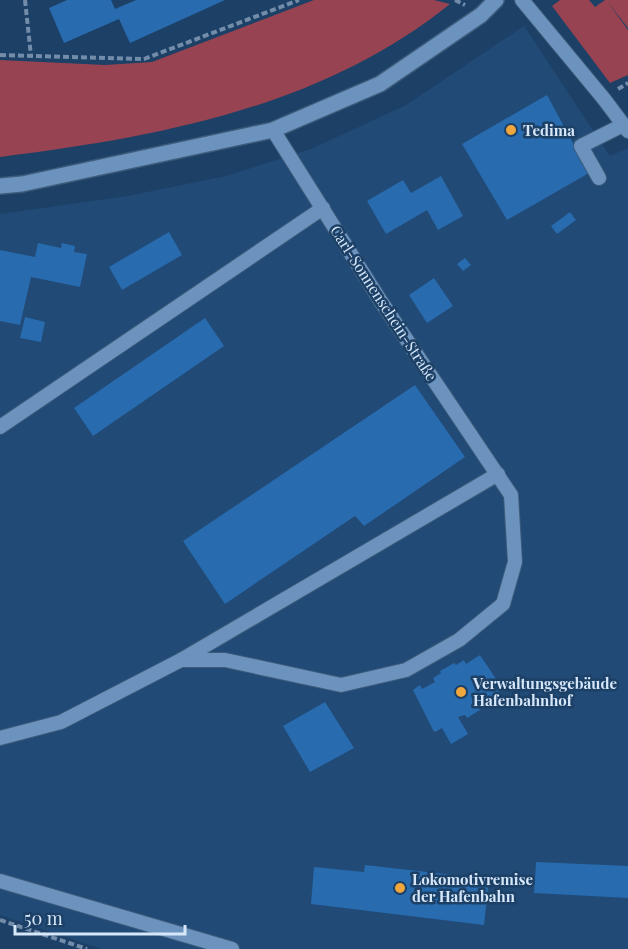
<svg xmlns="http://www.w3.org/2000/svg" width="628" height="949" font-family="'Playfair Display',serif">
	<rect width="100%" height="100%" fill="#1c4066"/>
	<path fill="#214a76" d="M524,26L610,156L628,148V949H102L0,915V214L127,196L226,176L311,149L406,105Z"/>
	<g fill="#974351">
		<path d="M314,0H434L450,4C322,107 159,137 0,157V60L105,65L152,62Z"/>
		<path d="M560,0H589L595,7L605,0H628V28L607,1L628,30V75L610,83L552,6Z"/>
	</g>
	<g fill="#286bae">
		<path d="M67,0H111L115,9L136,0H225L130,43L119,19L64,43L49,8Z"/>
		<path d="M547,95L589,173L507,220L462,144Z"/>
		<path d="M441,176L463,216L438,230L427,210L386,234L367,201L403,180L411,193Z"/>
		<path d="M570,212L576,220L557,234L551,226Z"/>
		<path d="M169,232L182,255L122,290L109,267Z"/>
		<path d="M38,243L61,248L62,243L75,246L74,252L87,254L80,287L31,277L20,325L0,321V250L35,257Z"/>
		<path d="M465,258L471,265L463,271L457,264Z"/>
		<path d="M434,278L453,306L427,323L409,295Z"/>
		<path d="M25,317L45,322L41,342L20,338Z"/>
		<path d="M205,318L224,346L93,436L74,408Z"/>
		<path d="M415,385L465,457L364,526L355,516L225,604L183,541Z"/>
		<path d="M480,655L502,688L500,695L477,705L480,710L467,718L465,715L458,717L468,734L451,744L442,728L435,732L433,730L413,690L420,685L422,689L435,682L433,678L441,673L440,671L454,663L456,665L464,660L466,664Z"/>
		<path d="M325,702L354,748L310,772L283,726Z"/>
		<path d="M536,862L628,866V898L534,893Z"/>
		<path d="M365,865L489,879L484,925L311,904L314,867L364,872Z"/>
	</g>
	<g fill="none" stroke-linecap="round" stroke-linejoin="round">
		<g stroke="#3d5c7b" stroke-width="16">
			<g id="service">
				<path d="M522,0L604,99L628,131"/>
				<path d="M599,178L581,146L623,125"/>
				<path d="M0,427L323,208"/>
				<path d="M181,660H225L341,685L406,670L459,640L503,604L515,562L511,495L380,300L273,130"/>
				<path d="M0,738L61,722L181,660L498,474"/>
				<path d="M0,881L232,949"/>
			</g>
		</g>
		<g stroke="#3d5c7b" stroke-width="18">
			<path id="minor" d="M0,186L22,184L273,130L380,84L481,15L496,0"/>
		</g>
		<g stroke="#728caa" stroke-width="4" stroke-dasharray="6 3" stroke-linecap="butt">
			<path d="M25,0L31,56"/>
			<path d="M455,0L465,5"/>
			<path d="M0,55L144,59L299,0"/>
			<path d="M618,89L628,83"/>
			<path d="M0,920L87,949"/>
		</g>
		<use href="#service" stroke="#6c93be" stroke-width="14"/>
		<use href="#minor" stroke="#6c93be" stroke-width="15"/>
	</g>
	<g fill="#f0a73e" stroke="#1c4066" stroke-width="2">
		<circle cx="511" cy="130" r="6"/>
		<circle cx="461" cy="692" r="6"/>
		<circle cx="400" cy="888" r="6"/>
	</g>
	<g text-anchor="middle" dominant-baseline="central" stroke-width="5" stroke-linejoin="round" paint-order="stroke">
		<g font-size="15" font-weight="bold" fill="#d7e7fa" stroke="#1c4066" text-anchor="start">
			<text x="523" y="130">Tedima</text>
			<text x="473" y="683">Verwaltungsgebäude<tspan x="473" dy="17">Hafenbahnhof</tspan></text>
			<text x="412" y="879">Lokomotivremise<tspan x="412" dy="17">der Hafenbahn</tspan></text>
		</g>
		<g font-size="15" fill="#d7e7fa" stroke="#1c4066">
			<text transform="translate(384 303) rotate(57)">Carl-Sonnenschein-Straße</text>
		</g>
	</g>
	<path d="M15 925v9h170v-9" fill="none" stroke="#d7e7fa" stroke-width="3"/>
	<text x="24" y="925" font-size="18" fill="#d7e7fa" stroke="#1c4066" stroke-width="4.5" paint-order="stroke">50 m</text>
</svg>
